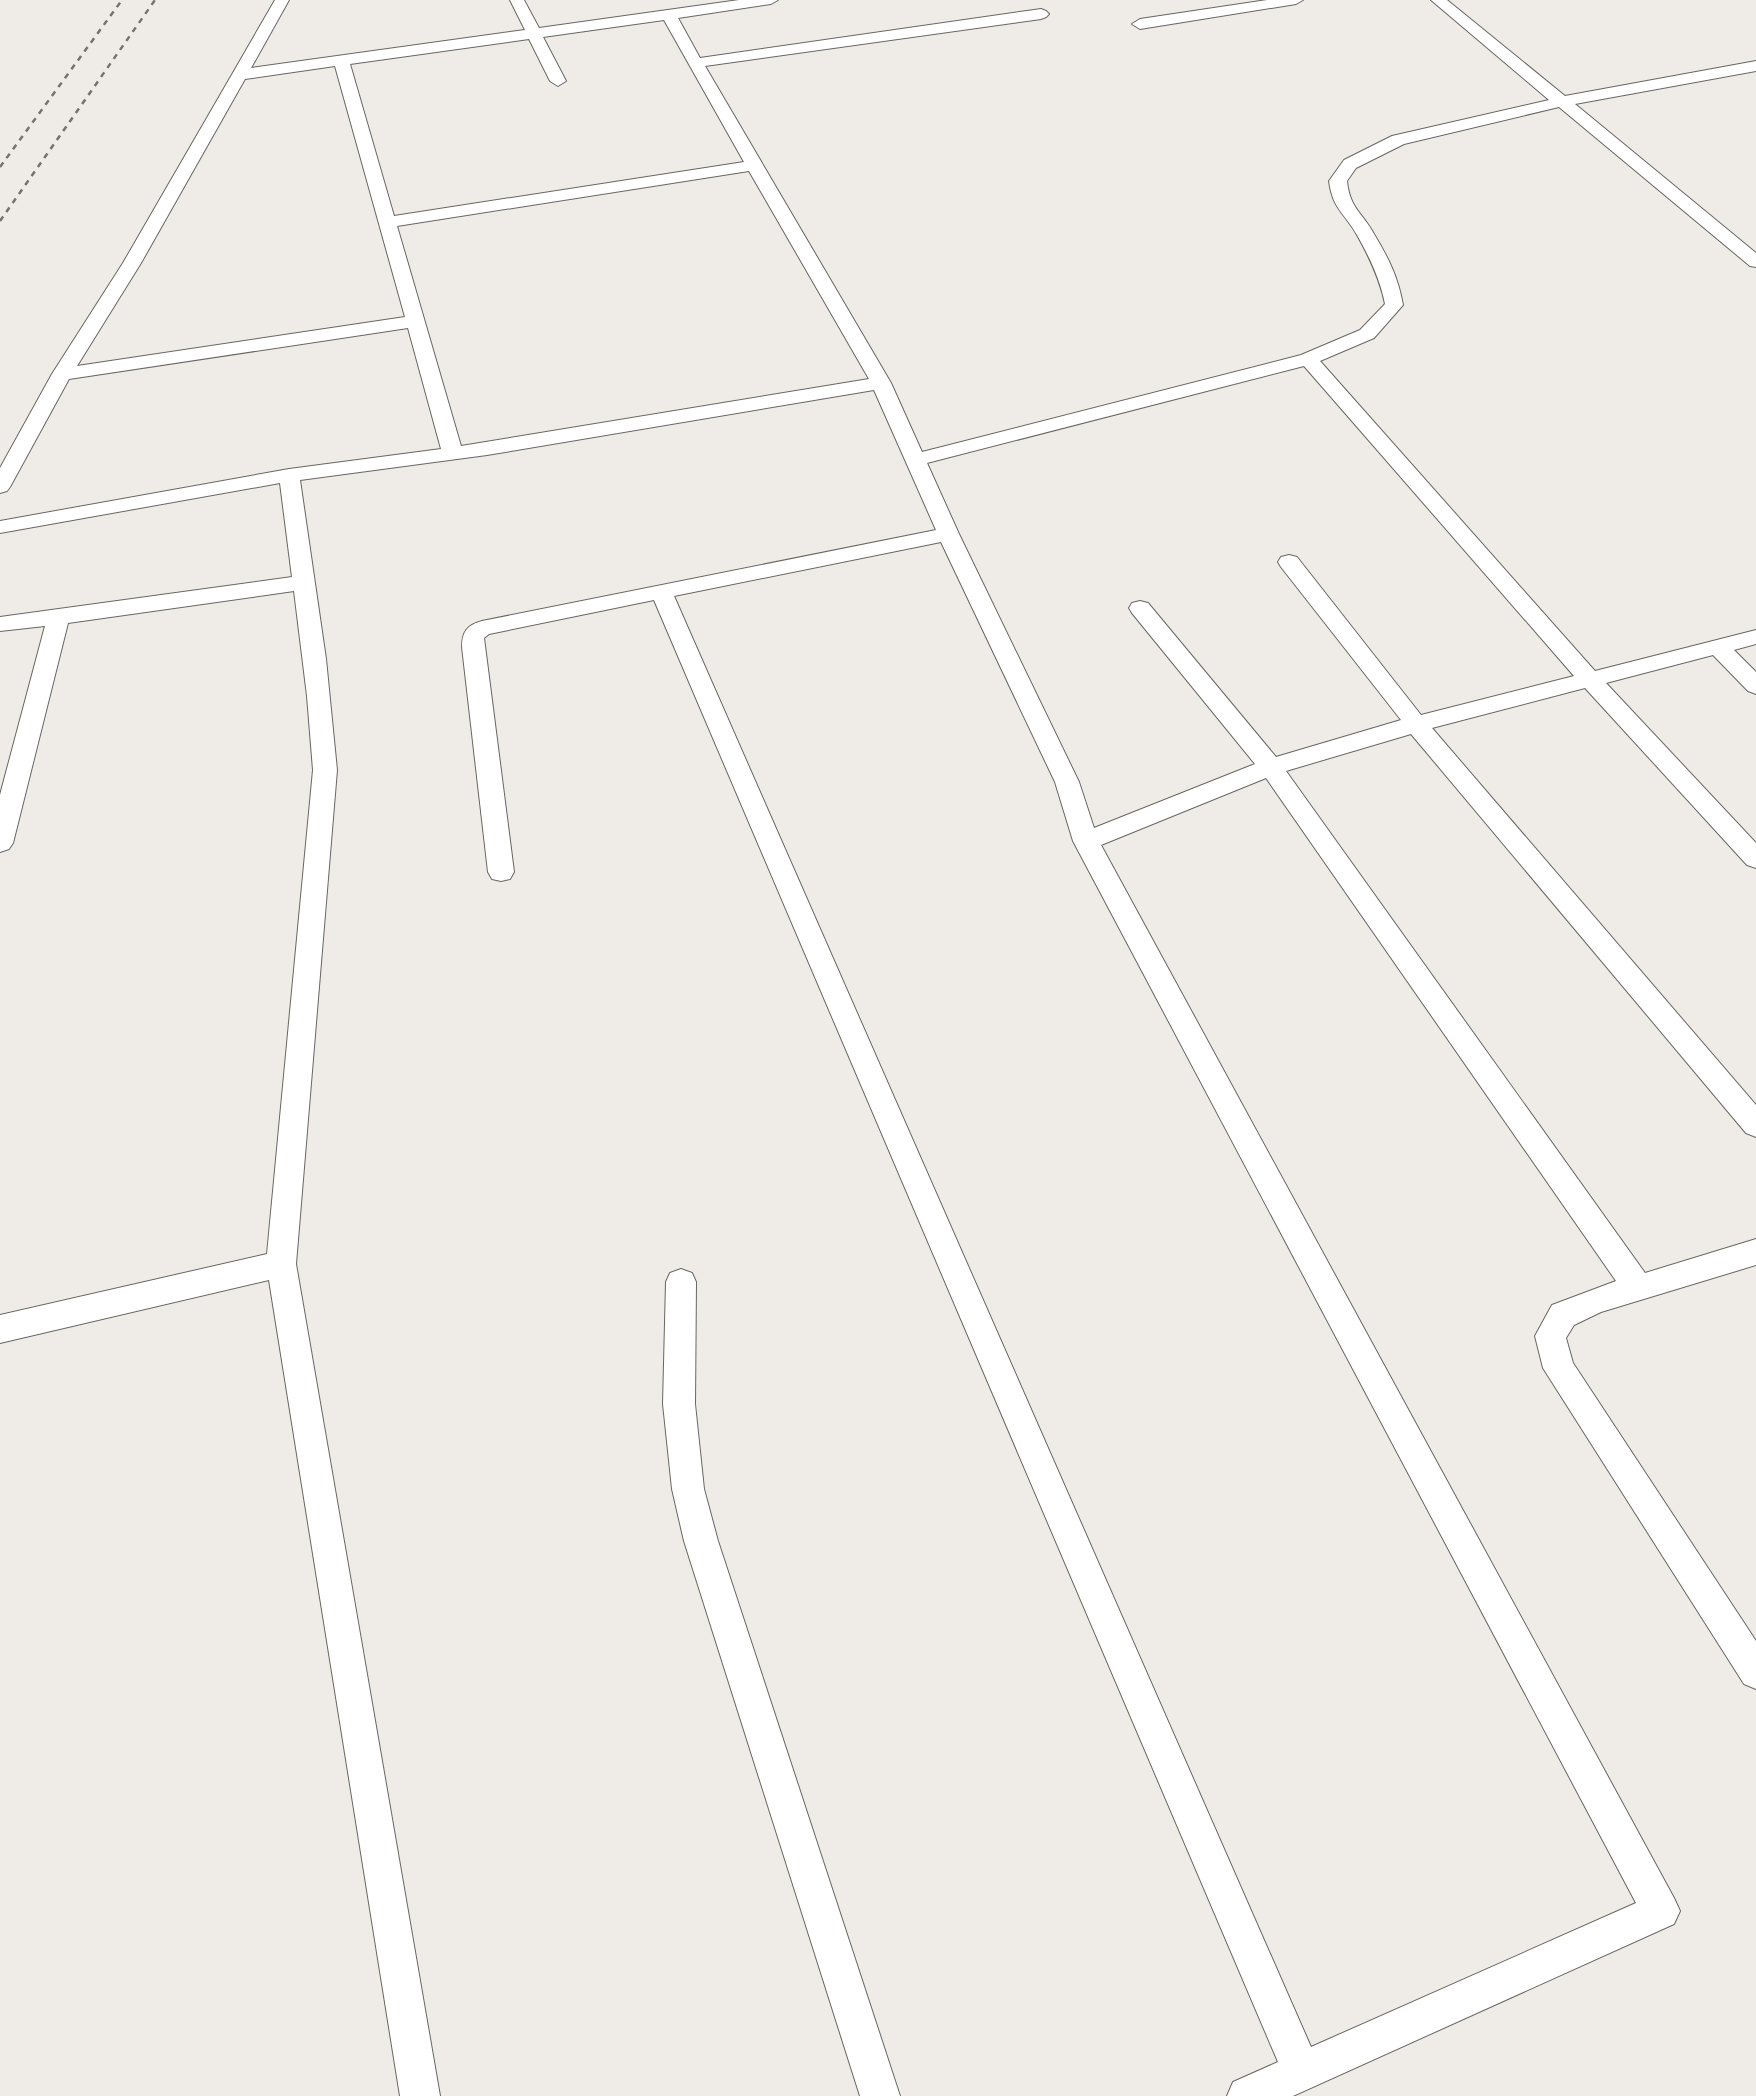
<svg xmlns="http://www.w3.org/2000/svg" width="1756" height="2096" font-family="Lato,sans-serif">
	<rect width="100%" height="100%" fill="#efece8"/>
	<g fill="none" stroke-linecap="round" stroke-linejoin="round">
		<g stroke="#686662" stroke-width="2">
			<g id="minor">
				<path d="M275,0H289L251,68L525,30L510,0H524L539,28L739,0H778L771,4L678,18L700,58L1041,9L1046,11L1049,14L1046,17L1041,19L705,66L891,383L922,452L1301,355L1360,330L1385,304C1380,279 1370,258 1357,235C1344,212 1333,210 1329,181L1344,160L1392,136L1549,100L1431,0H1447L1565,96L1756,61V71L1575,104L1756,253V267L1750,266L1559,107L1404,144L1356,168L1347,181C1350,209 1362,212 1374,234C1389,259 1398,277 1403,305L1374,338L1320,361L1595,671L1756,630V644L1734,650L1756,672V694L1748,691L1713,655L1606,683L1756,843V868L1747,865L1585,688L1432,728L1756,1105V1137L1746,1133L1411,734L1286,771L1645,1273L1756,1239V1265L1601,1312L1574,1325L1566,1338L1573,1363L1756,1641V1689L1744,1684L1543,1368L1535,1336L1552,1305L1616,1281L1266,778L1101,845L1674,1898L1680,1911L1674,1924L1293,2096H1227L1233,2082L1278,2062L654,600L489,634L484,638L514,872L510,879L501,881L492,879L488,872L462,647C462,632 467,625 482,621L936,530L874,390L487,455L300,480L326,659L337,770L296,1264L440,2096H400L269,1280L0,1343V1315L267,1254L313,770L307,696L294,591L68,623L13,843L9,849L0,852V795L45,626L0,631V617L292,577L280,483L0,533V521L289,469L441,449L408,328L69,379L10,487L7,491L0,493V468L52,374L123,263ZM664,20L744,162L394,216L350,64L529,39L550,81L558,86L566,81L543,37ZM335,66L405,317L77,366L141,263L245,79ZM749,171L869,379L461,446L397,226ZM1304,366L1574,676L1421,715L1297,557L1289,555L1281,557L1278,562L1281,567L1401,720L1276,757L1148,603L1140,601L1132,603L1129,608L1132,613L1255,764L1094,828L1079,782L959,534L927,463ZM941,542L1055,782L1073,841L1636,1903L1311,2047L674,596Z"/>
				<path d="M1267,0H1303L1296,4L1140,29L1132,24L1140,19Z"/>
				<path d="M681,1269L692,1273L696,1282L695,1404L704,1489L718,1541L900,2096H860L684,1541L672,1489L663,1404L666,1282L670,1273Z"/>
			</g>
		</g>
		<use href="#minor" fill="#fff" fill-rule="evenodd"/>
		<g stroke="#757370" stroke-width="2.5" stroke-dasharray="5.5 5.5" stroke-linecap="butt">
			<path d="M0,167L122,0"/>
			<path d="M0,221L155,0"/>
		</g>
	</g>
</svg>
